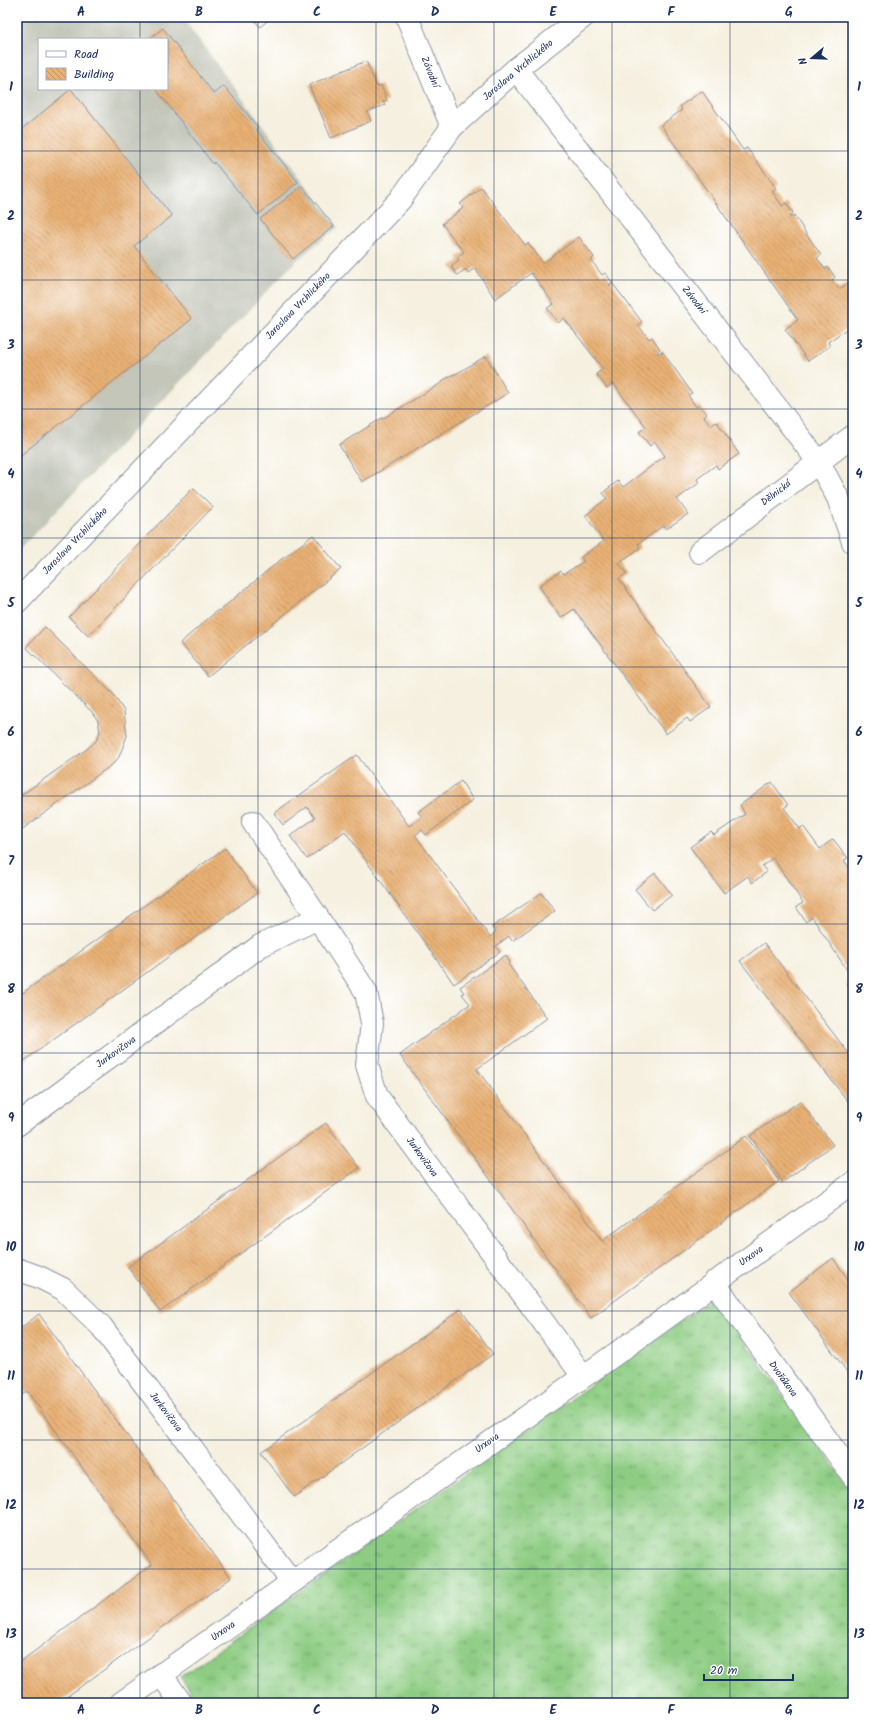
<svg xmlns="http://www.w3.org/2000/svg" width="870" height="1720" font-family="Kalam,sans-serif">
	<defs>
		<pattern id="grass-tufts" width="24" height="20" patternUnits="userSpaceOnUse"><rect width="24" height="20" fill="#8dcc82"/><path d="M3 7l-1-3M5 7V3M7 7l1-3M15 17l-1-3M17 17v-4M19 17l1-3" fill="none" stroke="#72a66e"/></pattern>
		<pattern id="building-back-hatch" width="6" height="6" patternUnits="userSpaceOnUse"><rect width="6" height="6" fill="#e9b175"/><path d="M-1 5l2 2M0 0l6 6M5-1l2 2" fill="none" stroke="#bc9063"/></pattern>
	</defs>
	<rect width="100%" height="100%" fill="#fff"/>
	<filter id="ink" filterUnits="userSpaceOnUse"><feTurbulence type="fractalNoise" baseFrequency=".025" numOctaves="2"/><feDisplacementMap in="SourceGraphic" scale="8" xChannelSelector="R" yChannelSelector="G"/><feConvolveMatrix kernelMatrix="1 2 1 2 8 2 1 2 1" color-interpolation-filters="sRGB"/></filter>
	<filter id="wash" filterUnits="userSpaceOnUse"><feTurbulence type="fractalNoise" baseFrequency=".012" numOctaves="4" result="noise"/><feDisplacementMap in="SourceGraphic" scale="16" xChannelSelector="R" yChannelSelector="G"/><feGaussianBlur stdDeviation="0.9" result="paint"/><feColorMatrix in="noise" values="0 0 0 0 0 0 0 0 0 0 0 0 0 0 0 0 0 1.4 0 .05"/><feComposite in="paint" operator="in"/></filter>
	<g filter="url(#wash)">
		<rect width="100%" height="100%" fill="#f5f0df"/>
		<path fill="#c3c6b9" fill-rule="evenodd" d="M17,17H182L338,227L297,260L17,552ZM39,39H167V89H39Z"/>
		<path fill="url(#grass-tufts)" stroke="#547e70" d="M713,1298L853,1493V1703H199L180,1677Z"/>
		<g id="blocks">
			<g fill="url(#building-back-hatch)">
				<path d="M252,17H272L260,27Z"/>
				<path d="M163,28L214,94L224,86L258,127L256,129L298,182L258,215L214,162L213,164L156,89H167V39H149Z"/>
				<path d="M366,61L377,87L381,85L387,100L383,102L385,105L367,112L371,121L331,138L309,85Z"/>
				<path d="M71,89L172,216L134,246L192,319L17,458V133Z"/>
				<path d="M702,91L743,150L747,148L776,188L772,191L782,206L786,203L793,213L789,216L790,218L794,215L807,235L821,255L817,258L825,269L828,267L835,277L832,280L839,289L847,284L853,293V330L850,332L848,328L828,342L830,346L808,361L785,329L798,320L661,125L682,110L680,106Z"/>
				<path d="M302,186L334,226L293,259L260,219Z"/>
				<path d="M481,187L525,245L528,243L543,263L579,237L594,257L591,260L602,275L605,273L613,283L609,285L613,284L642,322L638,325L649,339L652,337L660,349L657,352L658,354L662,351L692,393L688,395L696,407L699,405L707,414L704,417L711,425L717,422L739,454L718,469L716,465L697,479L699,483L677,499L688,514L666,529L664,525L638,544L640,548L619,563L627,573L619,579L711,707L690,722L687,718L666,734L574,609L561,618L539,586L561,571L564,574L584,561L581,557L604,541L585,516L607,498L603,493L605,491L618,481L623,487L665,456L655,442L650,446L639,432L646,427L613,383L607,388L596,374L603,369L564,318L558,323L547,308L554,304L531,273L495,299L475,268L468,273L466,269L457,275L451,266L459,260L457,257L464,252L442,224L463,208L460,204Z"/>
				<path d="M486,356L508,393L362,482L339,445L382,418V419L443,382L442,381L454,374V375Z"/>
				<path d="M193,488L213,507L88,636L69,617Z"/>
				<path d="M313,535L341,569L208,676L180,643L218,610L219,611L284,557V558Z"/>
				<path d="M45,627L113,694L124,711L127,736L119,757L113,764L17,833V798L87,749L96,741L100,732L98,721L92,712L26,647Z"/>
				<path d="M357,755L409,826L422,817L418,812L461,781L473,800L426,835L422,830L415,835L490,937L496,932L492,927L541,893L555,911L512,941L509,936L496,946L500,952L454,984L345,831L307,859L290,836L315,818L307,807L283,825L274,813Z"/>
				<path d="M772,782L788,805L784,808L800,829L803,826L820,849L833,839L848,858L844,860L853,874V993L847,983L853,979L812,917L806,922L796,907L803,903L773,858L762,866L767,872L752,883L748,876L724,893L690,847L711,832L714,835L745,814L740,805Z"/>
				<path d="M225,848L257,893L17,1066V997Z"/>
				<path d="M655,873L672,895L652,910L635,889Z"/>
				<path d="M764,943L853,1059V1108L740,961Z"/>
				<path d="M506,955L510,963L508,964L547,1018L477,1069L602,1241L746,1136L779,1181L591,1318L400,1055L470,1004L462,994L464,993L460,987Z"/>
				<path d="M800,1101L833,1145L783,1182L750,1136Z"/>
				<path d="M326,1123L359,1168L160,1312L128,1267Z"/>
				<path d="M833,1258L853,1286V1380L789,1292Z"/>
				<path d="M461,1309L493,1354L294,1497L261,1452Z"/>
				<path d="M39,1314L231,1578L58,1703H17V1664L152,1565L27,1391L17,1399V1331Z"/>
			</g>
		</g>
	</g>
	<g filter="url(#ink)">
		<use href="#blocks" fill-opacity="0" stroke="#88909e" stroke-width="1"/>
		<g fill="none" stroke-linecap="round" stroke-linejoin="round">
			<g stroke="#88909e" stroke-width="24">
				<g id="minor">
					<path d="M407,17L452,127"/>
					<path d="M516,69L818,461L838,498L853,542"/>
					<path d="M700,552L853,436"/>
					<path d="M17,602L400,200L452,127L516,69L583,17"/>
					<path d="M253,822L318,918"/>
					<path d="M17,1125L260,946L318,918L366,992L372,1023L367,1065L377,1096L583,1376"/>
					<path d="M17,1269L39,1277L63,1289L101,1326L292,1582"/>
					<path d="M714,1282L853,1476"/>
					<path d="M161,1674L181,1703"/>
					<path d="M121,1703L648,1331L853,1183"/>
				</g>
			</g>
			<use href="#minor" stroke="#fff" stroke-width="22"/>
		</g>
	</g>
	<path fill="none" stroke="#1b2f5e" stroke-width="1" stroke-opacity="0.55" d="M140,17V39M258,17V1703M376,17V1703M494,17V1703M612,17V1703M730,17V1703M140,89V1703M17,151H853M17,280H853M17,409H853M17,538H853M17,667H853M17,796H853M17,924H853M17,1053H853M17,1182H853M17,1311H853M17,1440H853M17,1569H853"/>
	<g text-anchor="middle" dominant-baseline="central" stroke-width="3" stroke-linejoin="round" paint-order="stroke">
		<g font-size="10" fill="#1b2f5e" stroke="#fff">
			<text transform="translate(518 70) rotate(-40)">Jaroslava Vrchlického</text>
			<text transform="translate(430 72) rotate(68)">Závodní</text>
			<text transform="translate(694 300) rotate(52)">Závodní</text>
			<text transform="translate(298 306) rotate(-46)">Jaroslava Vrchlického</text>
			<text transform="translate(776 493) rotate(-38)">Dělnická</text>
			<text transform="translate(75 541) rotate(-46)">Jaroslava Vrchlického</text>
			<text transform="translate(116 1052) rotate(-36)">Jurkovičova</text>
			<text transform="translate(422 1157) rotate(54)">Jurkovičova</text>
			<text transform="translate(751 1256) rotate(-36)">Urxova</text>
			<text transform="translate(783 1379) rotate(54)">Dvořákova</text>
			<text transform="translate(166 1412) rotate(53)">Jurkovičova</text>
			<text transform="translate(487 1443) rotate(-35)">Urxova</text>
			<text transform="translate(223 1631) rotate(-35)">Urxova</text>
		</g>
	</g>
	<rect width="870" height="1720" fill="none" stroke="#fff" stroke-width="44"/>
	<rect x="38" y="38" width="130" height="52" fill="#ffffff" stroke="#a4acbf"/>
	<rect x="46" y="51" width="20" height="6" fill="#ffffff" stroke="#a4acbf"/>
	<text x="74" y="58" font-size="12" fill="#1b2f5e">Road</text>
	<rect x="46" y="68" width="20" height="12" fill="url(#building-back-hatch)" stroke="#a4acbf"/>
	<text x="74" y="78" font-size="12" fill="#1b2f5e">Building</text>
	<g transform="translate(812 58) rotate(251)" stroke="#ffffff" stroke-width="3" paint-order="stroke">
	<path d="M0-3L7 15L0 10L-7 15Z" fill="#1b2f5e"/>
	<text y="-6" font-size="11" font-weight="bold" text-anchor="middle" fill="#1b2f5e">N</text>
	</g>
	<path d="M704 1674v6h89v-6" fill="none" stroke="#1b2f5e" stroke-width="2"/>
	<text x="710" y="1674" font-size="12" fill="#1b2f5e" stroke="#ffffff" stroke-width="3" paint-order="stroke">20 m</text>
	<rect x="22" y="22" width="826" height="1676" fill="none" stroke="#1b2f5e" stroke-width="1.5"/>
	<g font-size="13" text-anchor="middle" font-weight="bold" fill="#1b2f5e">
		<text x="81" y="16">A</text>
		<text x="199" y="16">B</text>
		<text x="317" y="16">C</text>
		<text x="435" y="16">D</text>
		<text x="553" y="16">E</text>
		<text x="671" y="16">F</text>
		<text x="789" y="16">G</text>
		<text x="11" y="91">1</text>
		<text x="859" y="91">1</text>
		<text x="11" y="220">2</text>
		<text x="859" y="220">2</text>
		<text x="11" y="349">3</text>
		<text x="859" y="349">3</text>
		<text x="11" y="478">4</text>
		<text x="859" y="478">4</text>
		<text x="11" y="607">5</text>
		<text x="859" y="607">5</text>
		<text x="11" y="736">6</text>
		<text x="859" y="736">6</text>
		<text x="11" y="865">7</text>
		<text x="859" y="865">7</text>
		<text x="11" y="993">8</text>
		<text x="859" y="993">8</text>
		<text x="11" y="1122">9</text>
		<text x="859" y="1122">9</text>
		<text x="11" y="1251">10</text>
		<text x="859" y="1251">10</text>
		<text x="11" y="1380">11</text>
		<text x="859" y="1380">11</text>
		<text x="11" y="1509">12</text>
		<text x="859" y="1509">12</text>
		<text x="11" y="1638">13</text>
		<text x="859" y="1638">13</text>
		<text x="81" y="1714">A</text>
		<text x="199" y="1714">B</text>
		<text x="317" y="1714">C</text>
		<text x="435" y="1714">D</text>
		<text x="553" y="1714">E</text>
		<text x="671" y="1714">F</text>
		<text x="789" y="1714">G</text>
	</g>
</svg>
